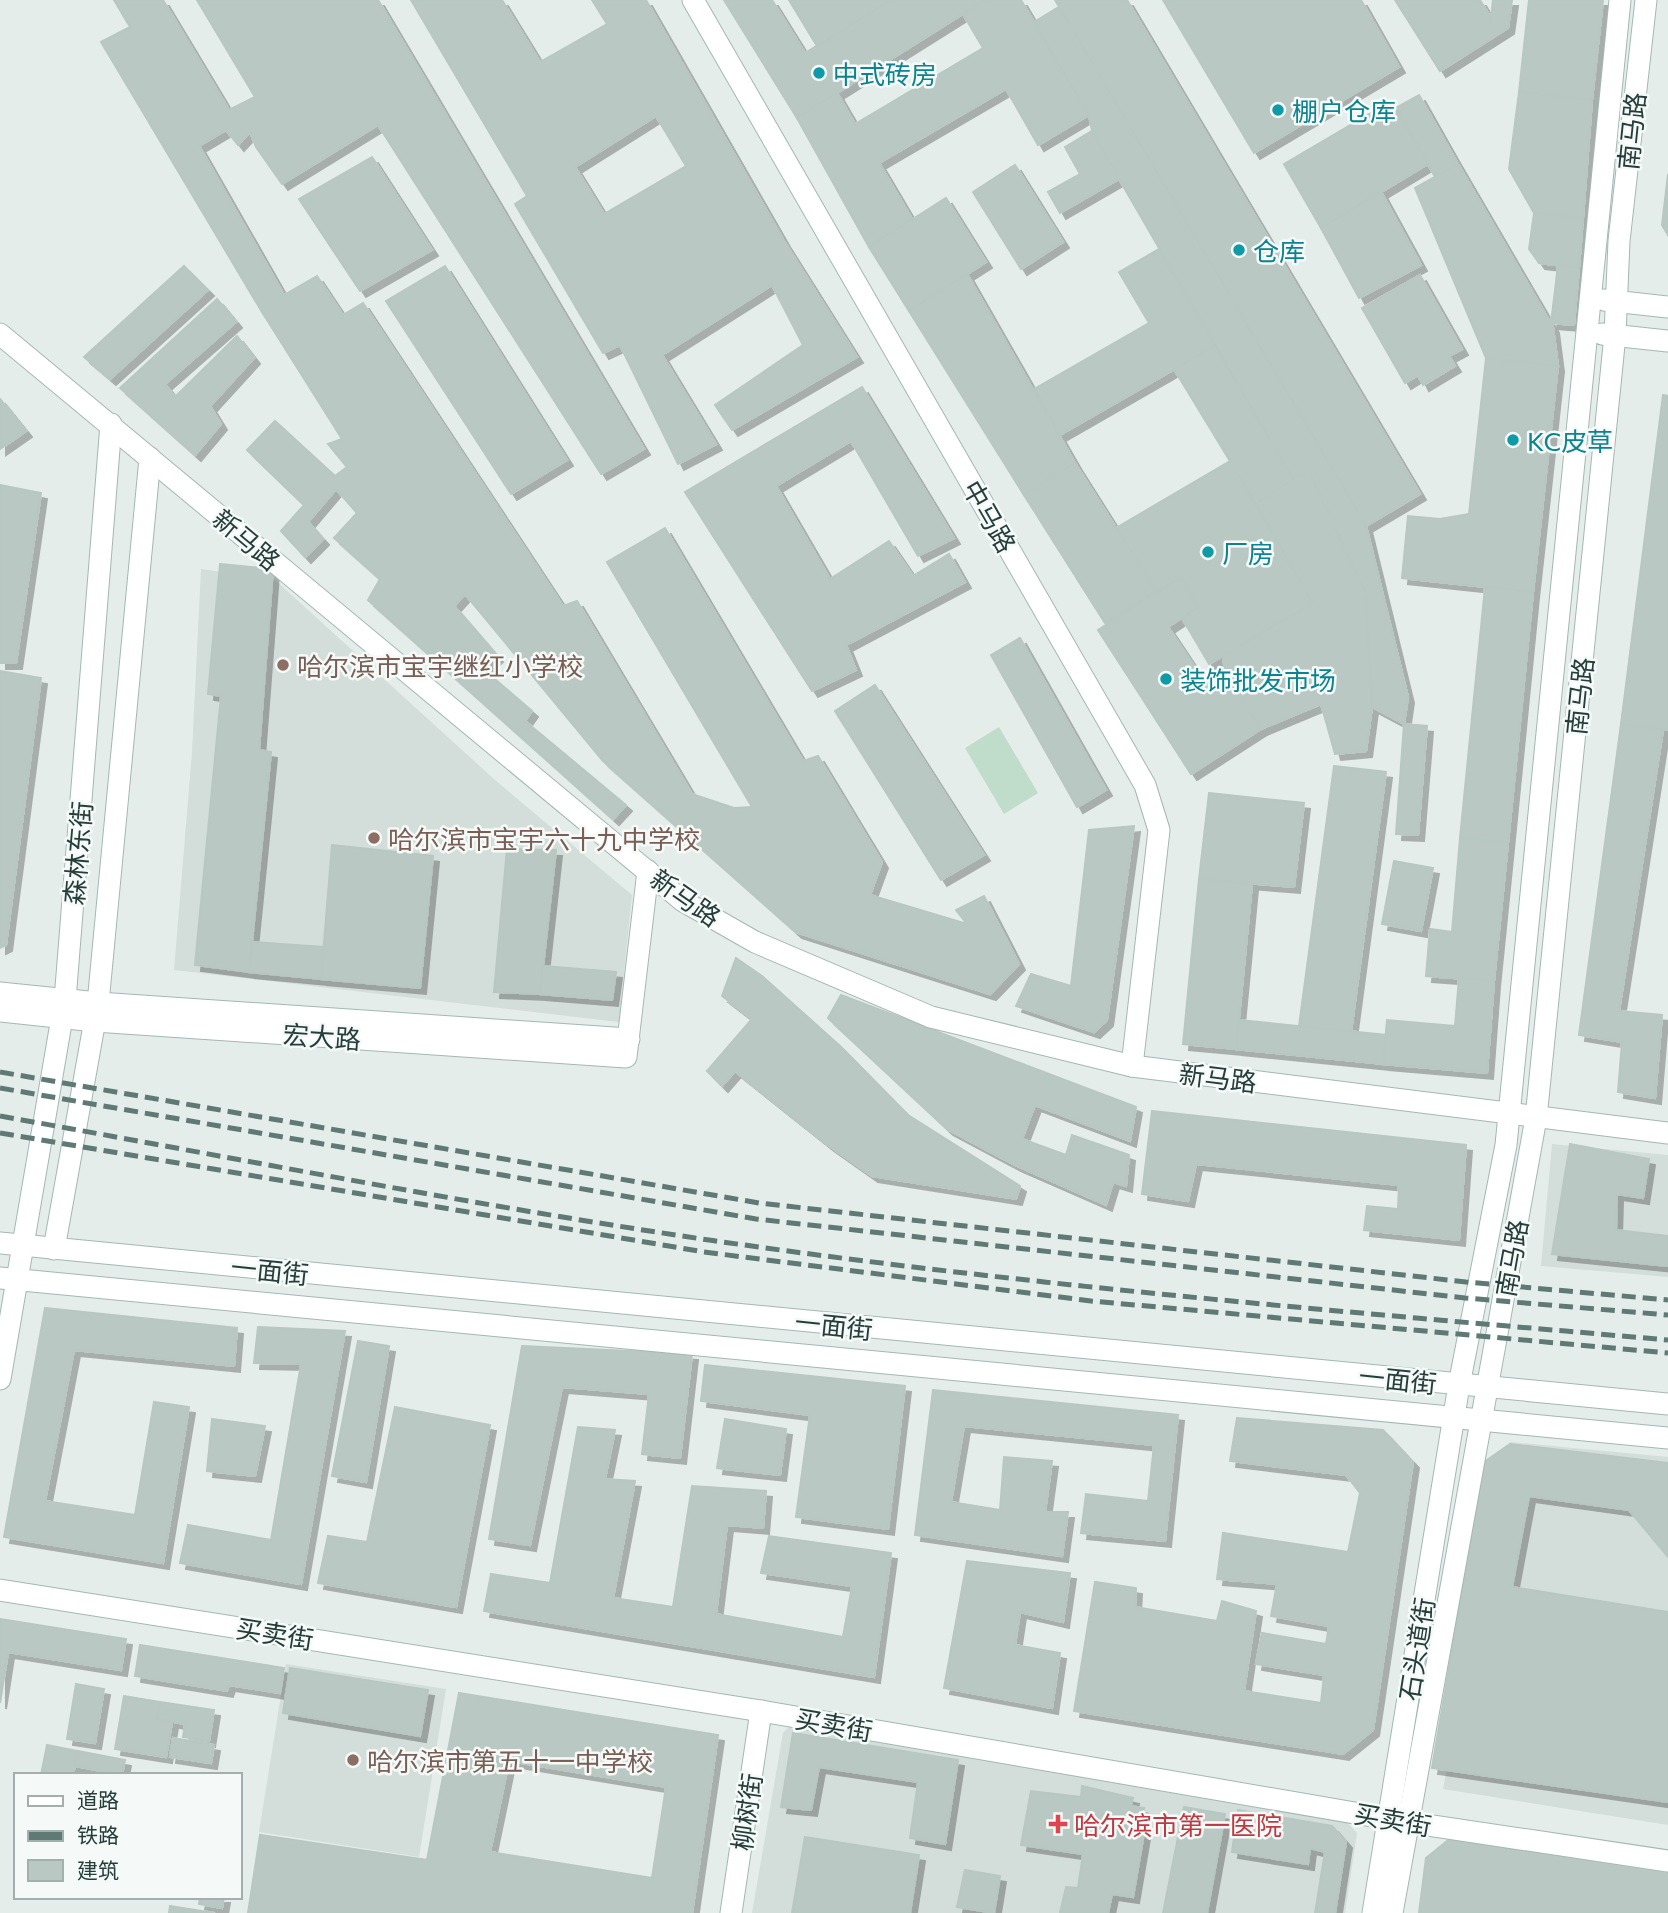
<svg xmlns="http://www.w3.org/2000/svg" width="1668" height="1913" font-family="Commissioner,'Noto Sans SC',sans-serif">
	<defs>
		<filter id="shadow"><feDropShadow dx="6" dy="6" stdDeviation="0" flood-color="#0004"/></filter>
	</defs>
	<rect width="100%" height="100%" fill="#e5edea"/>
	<g fill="#d3ddd9">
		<path d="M201,569L274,579L495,780L632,895L619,1022L174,970L192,752Z"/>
		<path d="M1552,1144L1668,1155V1277L1541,1266Z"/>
		<path d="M1510,1442L1668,1457V1825L1443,1789Z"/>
		<path d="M286,1664L446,1689L419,1857L259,1832Z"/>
		<path d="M794,1721L1341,1816L1357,1833L1345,1913H752L783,1733Z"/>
	</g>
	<path fill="#bfddca" d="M999,727L1038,793L1004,814L965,748Z"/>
	<g fill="#bac8c3" stroke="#b7c7c2" stroke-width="2" fill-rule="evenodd" filter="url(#shadow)">
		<path d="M114,0H163L229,110L255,97L197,0H378L644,449L601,474L378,125L282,184L256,147L250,132L238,145L226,130L199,146L284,295L317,276L343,315L363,303L563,606L577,601L692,794L734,808L752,807L607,562L665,528L803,761L818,756L882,862L870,895L967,924L956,910L984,896L1019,964L990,994L796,932L603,761L465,594L454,606L497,656L483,669L532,711L525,721L626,805L613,819L368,600L380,579L334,538L357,513L336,489L308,522L323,539L305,557L281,531L304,505L247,450L275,421L335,476L347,467L328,444L342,439L262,312L101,42L130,27Z"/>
		<path d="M411,0H502L540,62L607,24L592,0H646L784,241L857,357L732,430L715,405L803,345L772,285L662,355L716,444L678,464L620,345L603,353L515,204L527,196ZM656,116L686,166L604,214L575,167Z"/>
		<path d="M724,0H772L805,53L891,0H985L797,118Z"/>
		<path d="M789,0H891L817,46Z"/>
		<path d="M985,0H1021L1089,115L1038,145L1006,89L879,163L912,219L869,247L797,118L837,93L855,124L983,48L963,14Z"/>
		<path d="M1055,0H1127L1420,494L1366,526Z"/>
		<path d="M1163,0H1361L1399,67L1254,153Z"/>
		<path d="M1395,0H1480L1491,18L1493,0H1512L1508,28L1440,71Z"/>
		<path d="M1529,0H1603L1592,100L1519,92Z"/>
		<path d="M1059,7L1366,526L1408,697L1404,724L1372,707L1365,592L1308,470L1294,481L1119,179L1092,131L1089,115L1034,22Z"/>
		<path d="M1519,92L1592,100L1583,218L1534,213L1509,169Z"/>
		<path d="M1419,95L1458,164L1435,177L1396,108Z"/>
		<path d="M1391,101L1428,164L1321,228L1284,164Z"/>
		<path d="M1092,131L1119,179L1060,213L1048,192L1080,174L1065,147Z"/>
		<path d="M372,157L432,250L360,291L299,199Z"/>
		<path d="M1458,164L1553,327L1558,366L1486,358L1415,188Z"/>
		<path d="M1015,165L1063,242L1021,269L973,192Z"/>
		<path d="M1668,174V235L1662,225Z"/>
		<path d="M1381,192L1421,265L1359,298L1321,228Z"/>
		<path d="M946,198L986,262L909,311L869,247Z"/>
		<path d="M1534,213L1583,218L1579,268L1539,263L1529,249Z"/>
		<path d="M1159,249L1215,346L1060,435L1034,389L1149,323L1119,272Z"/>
		<path d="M1558,265L1579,268L1574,325L1551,323Z"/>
		<path d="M184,266L208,290L110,379L84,357Z"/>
		<path d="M445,266L567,460L511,494L386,301Z"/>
		<path d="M967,274L1075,463L1024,495L909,311Z"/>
		<path d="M1420,275L1462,349L1449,356L1455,366L1423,385L1418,375L1405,383L1362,308Z"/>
		<path d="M217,299L236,322L165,384L175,397L237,336L254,358L210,406L221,424L195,455L120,388Z"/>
		<path d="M1215,346L1294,481L1256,504L1174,369Z"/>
		<path d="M1486,358L1558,366L1533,592L1402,578L1408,516L1440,519L1469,514Z"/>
		<path d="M862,387L954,538L918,556L851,441L776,486L830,579L889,541L913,576L949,554L965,582L846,645L856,670L812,691L685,492Z"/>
		<path d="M1663,395L1668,396V730L1621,724Z"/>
		<path d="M0,399L26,431L0,449Z"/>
		<path d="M1230,461L1313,603L1209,664L1182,618L1198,607L1181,577L1156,591L1116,528Z"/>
		<path d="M1075,463L1156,591L1105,623L1024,495Z"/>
		<path d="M1308,470L1365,592L1372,707L1366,751L1335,754L1321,704L1261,729L1225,673L1223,656L1313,603L1256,504Z"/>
		<path d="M0,485L41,493L16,663H0Z"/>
		<path d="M220,564L273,569L259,750L271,752L249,972L195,965L221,696L208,694Z"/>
		<path d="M1181,577L1198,607L1168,627L1206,684L1225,673L1261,729L1191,774L1098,630Z"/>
		<path d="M1485,587L1533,592L1508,843L1460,838Z"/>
		<path d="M1020,638L1106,790L1077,807L991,655Z"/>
		<path d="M0,671L41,678L6,945L0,948Z"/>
		<path d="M875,685L984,855L941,880L835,711Z"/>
		<path d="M1404,724L1427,726L1418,835L1396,834Z"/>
		<path d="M1621,724L1663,730L1619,1011L1662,1015L1655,1098L1618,1092L1622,1042L1579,1035Z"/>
		<path d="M1334,766L1386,772L1351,1032L1299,1026Z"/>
		<path d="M1209,793L1304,803L1294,887L1199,879Z"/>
		<path d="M1134,826L1107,1020L1094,1032L1016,1006L1031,974L1071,986L1089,830Z"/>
		<path d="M1460,838L1508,843L1494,981L1426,976L1430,929L1452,932Z"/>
		<path d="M332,845L433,856L420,988L321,979Z"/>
		<path d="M507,849L556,850L540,994L494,992Z"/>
		<path d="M1394,861L1433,868L1421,931L1382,924Z"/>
		<path d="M1199,879L1252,884L1236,1049L1183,1044Z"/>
		<path d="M253,942L323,947L321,979L249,972Z"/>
		<path d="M736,958L762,976L840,1046L908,1115L1020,1186L1016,1199L872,1176L828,1145L735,1071L722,1086L707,1071L752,1019L722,996Z"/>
		<path d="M543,966L616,972L612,1000L540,994Z"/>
		<path d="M1459,978L1494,981L1487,1073L1383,1064L1387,1020L1455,1026Z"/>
		<path d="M841,995L1136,1107L1130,1141L1035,1105L1022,1139L1066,1155L1072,1135L1129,1155L1126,1186L1113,1182L1106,1205L1015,1165L947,1129L828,1018Z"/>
		<path d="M1239,1020L1386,1035L1383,1064L1236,1049Z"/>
		<path d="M1152,1111L1466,1145L1459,1240L1364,1230L1367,1206L1398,1209L1399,1185L1196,1164L1188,1201L1142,1194Z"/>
		<path d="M1570,1144L1649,1159L1643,1198L1617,1194L1616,1230L1668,1236V1266L1552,1254Z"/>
		<path d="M45,1308L237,1328L234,1366L74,1350L45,1501L135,1515L154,1402L189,1407L163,1563L4,1537Z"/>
		<path d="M258,1327L345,1331L301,1584L180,1563L188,1525L271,1540L301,1364L254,1363Z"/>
		<path d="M358,1341L389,1346L366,1482L332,1476Z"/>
		<path d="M522,1346L692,1354L680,1458L642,1454L649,1394L562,1387L530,1545L489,1539Z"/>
		<path d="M705,1365L905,1386L888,1529L796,1517L810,1415L701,1401Z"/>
		<path d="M933,1390L1178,1415L1165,1541L1081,1533L1086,1494L1148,1501L1154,1445L964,1426L951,1502L1000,1510L1004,1457L1052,1461L1045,1512H1068L1062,1556L915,1535Z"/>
		<path d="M395,1407L490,1425L456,1607L318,1583L328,1536L367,1542Z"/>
		<path d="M1237,1418L1383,1430L1413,1462L1373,1730L1343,1754L1074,1711L1095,1582L1136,1588L1135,1607L1217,1621L1222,1601L1256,1611L1244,1691L1321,1703L1324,1675L1256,1664L1262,1633L1326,1644L1329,1626L1271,1616L1277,1584L1217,1579L1223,1533L1348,1552L1360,1493L1346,1475L1230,1461Z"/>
		<path d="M212,1419L265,1426L255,1476L207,1471Z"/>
		<path d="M725,1419L786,1429L780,1475L717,1468Z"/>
		<path d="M578,1427L615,1430L605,1479L635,1481L613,1598L673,1607L692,1486L766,1491L763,1528L727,1525L716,1614L843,1637L852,1586L761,1573L769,1536L891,1553L874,1677L484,1611L491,1574L550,1583Z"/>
		<path d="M1510,1444L1668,1463V1557L1629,1510L1529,1496L1512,1587L1668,1612V1802L1432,1768L1484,1462Z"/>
		<path d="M967,1561L1070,1573L1063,1622L1020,1612L1015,1645L1060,1653L1052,1708L944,1688Z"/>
		<path d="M0,1619L126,1639L121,1670L8,1652L0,1703Z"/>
		<path d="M140,1645L284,1668L280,1693L229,1685L227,1691L135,1676Z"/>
		<path d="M290,1668L428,1690L420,1736L283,1713Z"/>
		<path d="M76,1684L104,1689L95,1743L67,1739Z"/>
		<path d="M459,1693L718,1735L692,1913H248L260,1835L427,1860ZM509,1761L666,1787L652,1878L490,1852Z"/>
		<path d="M124,1696L160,1702L157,1719L172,1722L166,1757L115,1749Z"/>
		<path d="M160,1702L214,1710L209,1741L183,1737L185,1724L157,1719Z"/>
		<path d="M793,1733L958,1760L945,1844L910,1838L918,1782L819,1767L811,1810L781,1807Z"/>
		<path d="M173,1738L214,1745L211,1763L170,1757Z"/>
		<path d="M47,1745L78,1751L73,1775H41Z"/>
		<path d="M78,1751L125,1760L122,1775L75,1766Z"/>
		<path d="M1082,1786L1133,1798L1131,1806L1144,1808L1139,1832L1144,1833L1133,1897L1112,1894L1108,1913H1060L1066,1887L1078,1888L1083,1854L1021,1845L1031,1791L1081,1797Z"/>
		<path d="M1184,1807L1225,1814L1207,1913H1163Z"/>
		<path d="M1238,1810L1332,1826L1346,1842L1335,1913H1315L1325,1852L1310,1848L1308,1864L1232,1852Z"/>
		<path d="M1458,1832L1668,1870V1913H1419L1426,1858Z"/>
		<path d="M805,1837L919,1855L910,1913H792Z"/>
		<path d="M965,1870L1000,1876L994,1913L957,1907Z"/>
		<path d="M193,1897H224L222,1908L199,1904L200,1898Z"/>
		<path d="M170,1906L214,1913H169Z"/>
	</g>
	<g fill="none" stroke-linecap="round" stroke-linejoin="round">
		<g stroke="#a3b8b3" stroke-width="23">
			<g id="secondary">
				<path d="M693,0L1145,785L1159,830L1132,1066"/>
				<path d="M1604,300L1668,307"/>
				<path d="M0,334L683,901L755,942L931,1017L1132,1066L1668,1133"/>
				<path d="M1602,334L1668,341"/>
				<path d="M0,993L98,1003L629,1039"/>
				<path d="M0,1011L95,1021L626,1057L648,871"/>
				<path d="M0,1243L1668,1404"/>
				<path d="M54,1249L98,1003L150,458"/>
				<path d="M0,1278L1668,1438"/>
				<path d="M0,1379L65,1000L111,424"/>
				<path d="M0,1590L761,1711L1407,1822L1668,1861"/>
				<path d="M731,1913L761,1711"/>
				<path d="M1373,1913L1459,1385L1506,1145L1620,0"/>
				<path d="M1392,1913L1536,1118L1615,335L1619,241L1646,0"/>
			</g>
		</g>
		<use href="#secondary" stroke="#fff" stroke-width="21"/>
		<g stroke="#5f7975" stroke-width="5" stroke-dasharray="14 7" stroke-linecap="butt">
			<path d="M0,1072L759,1203L1466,1282L1668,1300"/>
			<path d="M0,1088L756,1219L1465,1298L1668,1315"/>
			<path d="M0,1116C236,1158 471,1205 709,1240C1027,1286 1348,1312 1668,1340"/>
			<path d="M0,1133L704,1252L1091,1301L1668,1353"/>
		</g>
	</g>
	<g fill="#0f9aa8" stroke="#f5faf8" stroke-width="2.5">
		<circle cx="819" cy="73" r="7"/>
		<circle cx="1278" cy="110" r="7"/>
		<circle cx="1239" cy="250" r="7"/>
		<circle cx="1513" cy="440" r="7"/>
		<circle cx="1208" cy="552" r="7"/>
		<circle cx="1166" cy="679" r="7"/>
	</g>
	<g fill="#8d6e63" stroke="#f5faf8" stroke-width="2.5">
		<circle cx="283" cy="665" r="7"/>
		<circle cx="374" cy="838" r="7"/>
		<circle cx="353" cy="1760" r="7"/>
	</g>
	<path fill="#e0444e" stroke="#f5faf8" stroke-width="2.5" d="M1054.5 1813.5h7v7h7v7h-7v7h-7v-7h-7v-7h7z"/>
	<g text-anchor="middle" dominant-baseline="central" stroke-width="5" stroke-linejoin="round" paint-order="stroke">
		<g font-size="26" fill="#0d838f" stroke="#f5faf8" text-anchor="start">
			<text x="833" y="73">中式砖房</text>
			<text x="1292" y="110">棚户仓库</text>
			<text x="1253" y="250">仓库</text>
			<text x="1527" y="440">KC皮草</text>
			<text x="1222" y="552">厂房</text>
			<text x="1180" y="679">装饰批发市场</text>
		</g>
		<g font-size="26" fill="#253e3a" stroke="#f5faf8">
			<text transform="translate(1631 131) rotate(-84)">南马路</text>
			<text transform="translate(990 516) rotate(60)">中马路</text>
			<text transform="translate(247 539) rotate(40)">新马路</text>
			<text transform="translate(1579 696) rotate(-84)">南马路</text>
			<text transform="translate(77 853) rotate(-85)">森林东街</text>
			<text transform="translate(686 897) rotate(35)">新马路</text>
			<text transform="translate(322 1036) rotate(4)">宏大路</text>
			<text transform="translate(1218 1077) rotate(7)">新马路</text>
			<text transform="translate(1511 1258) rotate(-80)">南马路</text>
			<text transform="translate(270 1270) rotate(6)">一面街</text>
			<text transform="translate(834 1325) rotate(6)">一面街</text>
			<text transform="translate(1398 1379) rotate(6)">一面街</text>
			<text transform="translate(275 1633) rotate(9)">买卖街</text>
			<text transform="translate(1416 1649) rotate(-81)">石头道街</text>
			<text transform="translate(834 1724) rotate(10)">买卖街</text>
			<text transform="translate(746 1812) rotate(-82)">柳树街</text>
			<text transform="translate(1393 1819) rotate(10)">买卖街</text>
		</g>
		<g font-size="26" fill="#785e54" stroke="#f5faf8" text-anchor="start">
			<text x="297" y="665">哈尔滨市宝宇继红小学校</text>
			<text x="388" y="838">哈尔滨市宝宇六十九中学校</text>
			<text x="367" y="1760">哈尔滨市第五十一中学校</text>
		</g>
		<g font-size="26" fill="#be3a42" stroke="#f5faf8" text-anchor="start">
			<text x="1074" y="1824">哈尔滨市第一医院</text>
		</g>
	</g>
	<rect x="14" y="1773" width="228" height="126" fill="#f5faf8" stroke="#a2afac" stroke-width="2"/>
	<rect x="28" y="1796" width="35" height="10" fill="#ffffff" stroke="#a2afac" stroke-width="2"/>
	<text x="77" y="1808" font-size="21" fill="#253e3a">道路</text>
	<rect x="28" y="1831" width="35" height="10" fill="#5f7975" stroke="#a2afac" stroke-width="2"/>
	<text x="77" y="1843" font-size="21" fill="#253e3a">铁路</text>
	<rect x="28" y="1860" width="35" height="21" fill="#bac8c3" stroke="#a2afac" stroke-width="2"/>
	<text x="77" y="1878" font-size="21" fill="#253e3a">建筑</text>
</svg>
